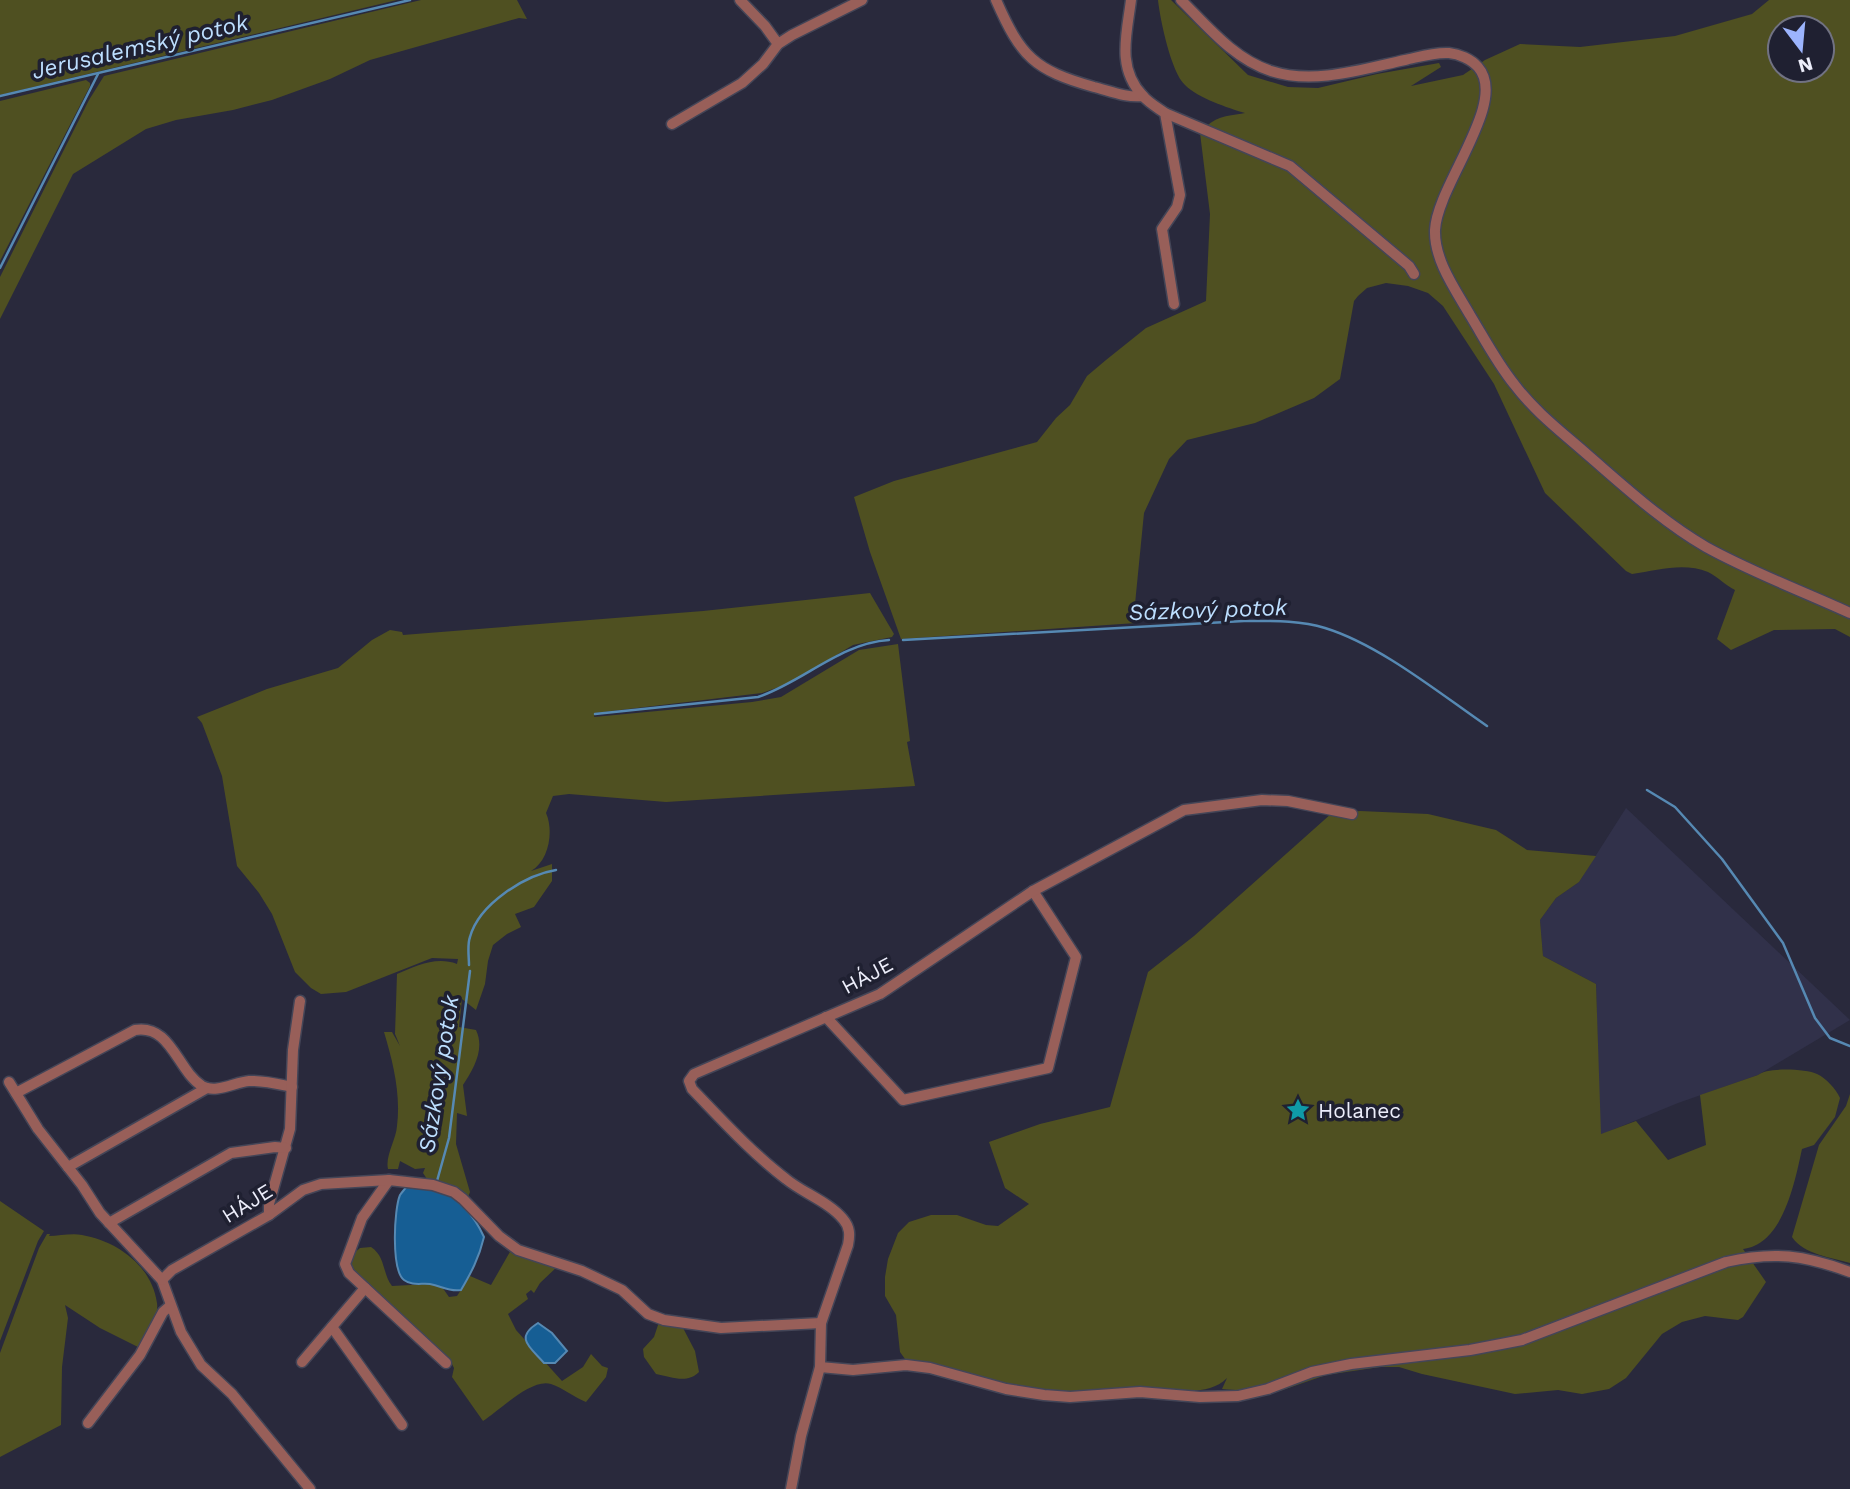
<svg xmlns="http://www.w3.org/2000/svg" width="1850" height="1489" font-family="'Work Sans',sans-serif">
	<rect width="100%" height="100%" fill="#29293c"/>
	<path fill="#31314a" d="M1626,808L1850,1020L1758,1075L1678,1103L1600,1135L1596,984L1543,956L1540,920L1556,898L1579,882Z"/>
	<g fill="#4f5021" fill-rule="evenodd">
		<path d="M0,0H397L0,95Z"/>
		<path d="M421,0H517L527,19L519,18L370,60L330,79L272,100L233,110L176,120L146,129L73,174L0,319V277L89,100L104,76Z"/>
		<path d="M1158,0H1171L1248,75L1288,87L1318,88L1377,74L1439,63L1441,67L1411,86L1463,75L1485,60L1520,44L1580,47L1675,36L1752,14L1769,0H1850V637L1835,629L1774,630L1731,650L1717,639L1735,590C1725,585 1718,577 1708,572C1684,562 1658,570 1632,574L1626,571L1545,493L1494,384L1443,306L1428,293L1408,286L1386,283L1367,288L1358,296L1354,301L1340,379L1314,398L1255,423L1187,440L1169,459L1144,513L1134,614L1136,623L901,639L870,552L854,497L894,481L1037,442L1056,418L1070,405L1087,376L1106,360L1146,328L1206,301L1210,214L1200,133C1216,115 1224,117 1245,113C1228,108 1198,98 1185,85C1171,72 1160,19 1158,0ZM1780,28H1822V70H1780Z"/>
		<path d="M86,80L90,83V86L0,261V101Z"/>
		<path d="M870,593L894,634L892,637L853,645L790,683L762,693L595,713L594,717L752,702L781,697L859,650L898,644L910,741L907,742L915,786L666,802L569,794L553,796L546,813C554,831 549,861 531,871L552,864V881L534,907L515,914L521,927L507,934L493,945L488,961L485,984L476,1010L462,999L459,1027L476,1030C485,1049 474,1068 463,1085L467,1116L457,1113L456,1144L470,1192L468,1197L427,1179L423,1173L425,1168L415,1169L400,1161L398,1169H388C385,1156 396,1140 397,1126C401,1094 393,1062 384,1032H392L400,1046L395,1034L397,974C416,966 436,956 457,964L458,959L432,958L346,992L321,994L311,988L295,972L272,914L259,893L237,866L222,776L202,723L197,717L267,689L338,668L372,640L390,630L402,632L403,635L703,611Z"/>
		<path d="M1360,811L1428,814L1496,830L1527,850L1596,856L1579,882L1556,898L1540,920L1543,956L1596,984L1601,1134L1636,1121L1668,1160L1706,1145L1700,1095L1758,1075C1767,1067 1806,1069 1817,1074C1826,1078 1836,1089 1840,1098L1835,1117L1814,1145L1802,1149C1795,1181 1783,1245 1743,1249L1766,1282L1743,1317L1738,1320L1705,1316L1682,1322L1662,1334L1626,1378L1609,1389L1582,1394L1558,1390L1515,1394L1422,1374L1399,1367H1380L1326,1375L1274,1393L1222,1389L1227,1378C1207,1398 1175,1388 1150,1388C1116,1387 1081,1395 1047,1391C999,1385 953,1368 905,1359L900,1352L896,1315L885,1296V1277L888,1259L898,1233L909,1222L931,1215H957L986,1225L998,1226L1029,1204L1005,1188L989,1142L1040,1124L1110,1107L1148,972L1194,936L1332,813Z"/>
		<path d="M1850,1094V1263C1831,1257 1804,1255 1792,1237L1819,1145L1846,1106Z"/>
		<path d="M0,1201L44,1231L38,1241L0,1341Z"/>
		<path d="M47,1234H50L49,1236C59,1236 72,1233 82,1235C117,1241 152,1266 157,1303C159,1317 148,1336 142,1349L100,1328L65,1305L68,1318L62,1367L61,1425L0,1457V1353L39,1248Z"/>
		<path d="M371,1247C386,1257 382,1273 392,1286L429,1284L442,1287L449,1297L457,1296L470,1276L491,1285L511,1250L559,1265L540,1283L534,1293L531,1290L526,1294L528,1299L508,1314L516,1330L562,1381L583,1367L591,1354L602,1366L608,1368L606,1377L586,1402C574,1397 563,1388 551,1384C531,1378 499,1411 483,1421L452,1377L454,1368L451,1362L423,1340L351,1268L353,1254L360,1248Z"/>
		<path d="M659,1322L682,1326L695,1351L699,1372C687,1384 672,1377 656,1374L644,1357L643,1349L654,1337Z"/>
	</g>
	<g fill="#165e94" stroke="#5689b3" stroke-width="2">
		<path d="M407,1186C415,1187 426,1186 434,1188C457,1194 475,1217 484,1237C479,1258 471,1273 461,1290C448,1292 442,1286 430,1284C421,1283 412,1286 404,1280C391,1270 394,1209 400,1195C402,1192 405,1189 407,1186Z"/>
		<path d="M538,1323L552,1333L567,1351L555,1363H544C530,1347 514,1338 538,1323Z"/>
	</g>
	<g fill="none" stroke-linecap="round" stroke-linejoin="round">
		<g stroke="#5689b3" stroke-width="2.5">
			<path d="M0,96L410,0"/>
			<path d="M0,268L98,74"/>
			<path d="M903,640L1244,621C1271,621 1299,620 1325,628C1380,645 1439,693 1487,726"/>
			<path d="M595,714L758,697C803,682 840,643 889,640"/>
			<path d="M1647,790L1675,807L1722,859L1783,943L1815,1018L1830,1038L1850,1046"/>
			<path d="M469,965C469,957 467,945 470,937C479,904 525,875 556,870"/>
			<path d="M437,1181L449,1138L470,971"/>
		</g>
		<g stroke="#444557" stroke-width="13">
			<g id="minor">
				<path d="M740,0L765,26L778,44"/>
				<path d="M996,0C1021,57 1034,70 1094,87C1110,91 1126,98 1143,96"/>
				<path d="M1131,0C1127,33 1116,68 1143,96C1149,103 1158,108 1165,113L1180,195L1177,207L1162,229L1174,304"/>
				<path d="M1181,0C1208,27 1234,59 1271,71C1314,85 1363,69 1405,60C1419,57 1434,52 1449,53C1459,54 1471,59 1478,67C1509,102 1437,185 1435,230C1434,260 1455,289 1470,315C1484,338 1497,363 1514,384C1535,412 1563,433 1589,456C1626,488 1663,522 1706,547C1751,572 1802,591 1850,613"/>
				<path d="M1165,113L1290,166L1409,266L1414,274"/>
				<path d="M672,124L742,83L763,64L778,44L792,35L862,0"/>
				<path d="M826,1017L903,1100L1048,1068L1076,957L1033,891"/>
				<path d="M9,1082L38,1129L82,1185L100,1213L162,1280L181,1332L201,1365L232,1394L310,1489"/>
				<path d="M16,1093L135,1030C171,1024 177,1070 202,1086C216,1094 235,1082 249,1081C263,1080 278,1084 292,1087"/>
				<path d="M68,1167L207,1088"/>
				<path d="M389,1180L362,1218L345,1264L349,1273L446,1363"/>
				<path d="M269,1215V1204L290,1129L293,1050L300,1001"/>
				<path d="M109,1223L231,1153L275,1147L286,1148"/>
				<path d="M162,1280L172,1270L269,1215L303,1190L321,1184L389,1180L433,1185L454,1192L463,1199L499,1236L518,1250L582,1271L622,1290L648,1314L664,1320L721,1328L821,1323"/>
				<path d="M332,1327L402,1425"/>
				<path d="M302,1362L365,1288"/>
				<path d="M820,1367L853,1370L906,1365L930,1368L1006,1389L1044,1395L1070,1397L1140,1392L1200,1397L1238,1396L1268,1389L1312,1372L1351,1364L1470,1350L1522,1340L1726,1262C1774,1251 1804,1255 1850,1272"/>
				<path d="M88,1423L140,1355L163,1312L170,1306"/>
				<path d="M791,1489L801,1436L820,1367L821,1323L848,1245C850,1235 850,1227 843,1219C829,1202 803,1193 786,1179C752,1153 722,1120 692,1089L689,1081L694,1074L880,994L1033,891L1184,810L1262,800L1288,801L1352,814"/>
			</g>
		</g>
		<use href="#minor" stroke="#985f59" stroke-width="10"/>
	</g>
	<defs>
		<g id="sight-bare" transform="scale(1.89)"><path d="M0-6L1.8-2.2L6-1.7L2.9 1.2L3.7 5.4L0 3.3L-3.7 5.4L-2.9 1.2L-6-1.7L-1.8-2.2Z" fill="#0f9aa8" stroke="#1f2031" stroke-width="2.5" paint-order="stroke"/></g>
	</defs>
	<g fill-rule="evenodd">
		<use href="#sight-bare" x="1298" y="1110"/>
	</g>
	<g text-anchor="middle" dominant-baseline="central" stroke-width="7" stroke-linejoin="round" paint-order="stroke">
		<g font-size="21" fill="#edeefb" stroke="#1f2031">
			<text transform="translate(867 975) rotate(-28)">HÁJE</text>
			<text transform="translate(247 1203) rotate(-32)">HÁJE</text>
		</g>
		<g font-size="21" fill="#edeefb" stroke="#1f2031" text-anchor="start">
			<text x="1318" y="1110">Holanec</text>
		</g>
		<g font-size="23" font-style="italic" fill="#bddfff" stroke="#1f2031">
			<text transform="translate(140 47) rotate(-13)">Jerusalemský potok</text>
			<text transform="translate(1208 610) rotate(-2)">Sázkový potok</text>
			<text transform="translate(439 1074) rotate(-81)">Sázkový potok</text>
		</g>
	</g>
	<g transform="translate(1801 49) rotate(164)"><circle r="33" fill="#1f2031" stroke="#717282" stroke-width="2"/>
	<path d="M0-5L12 26L0 18L-12 26Z" fill="#9cb4fd"/>
	<text y="-10" font-size="19" font-weight="bold" text-anchor="middle" fill="#edeefb">N</text>
	</g>
</svg>
